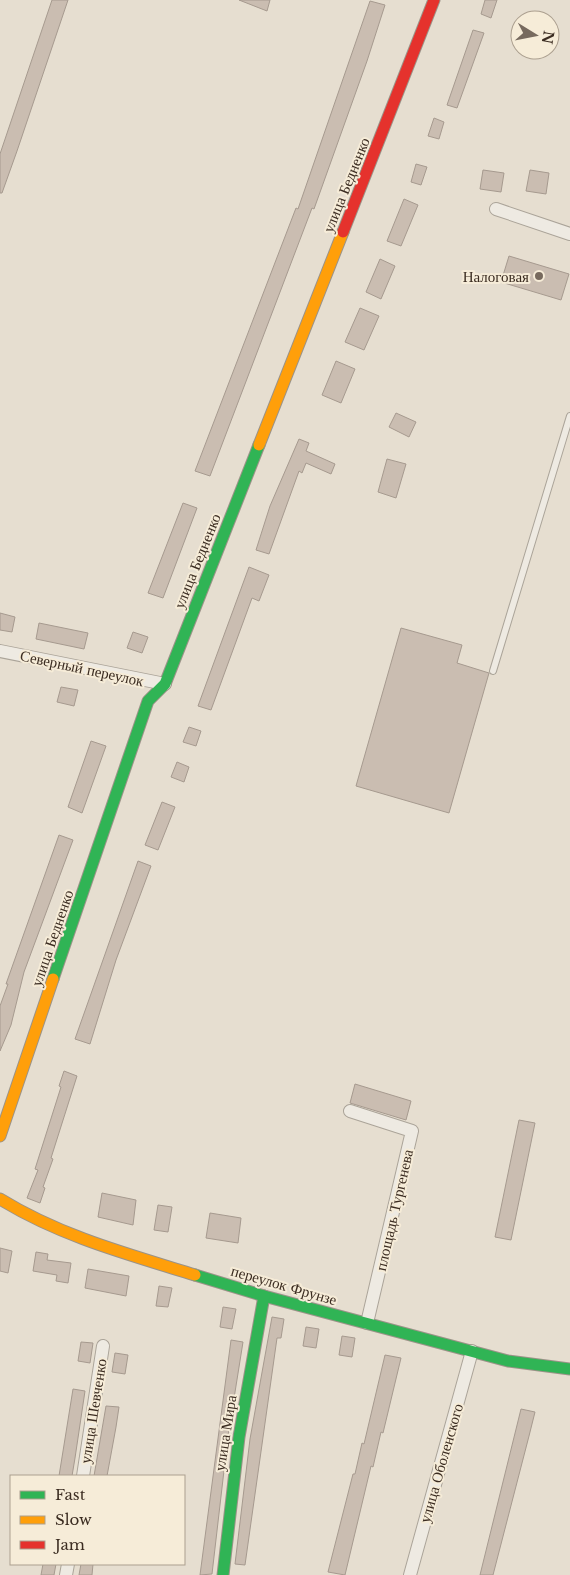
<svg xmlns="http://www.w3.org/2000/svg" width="570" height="1575" font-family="'Libre Baskerville',serif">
	<rect width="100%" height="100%" fill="#e6ded0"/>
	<g fill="#cabdb1" stroke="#a69a8f">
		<path d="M52,0H68L17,151L2,193H0V154Z"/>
		<path d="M239,0H270L267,11Z"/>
		<path d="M485,0H497L491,18L481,14Z"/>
		<path d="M370,1L385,5L367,61L314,209L312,208L210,476L195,471L296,208L298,209Z"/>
		<path d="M473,30L484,33L457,108L447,105Z"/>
		<path d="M434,118L444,122L439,139L428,136Z"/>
		<path d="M416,164L427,167L421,185L411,182Z"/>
		<path d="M483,170L504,173L501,192L480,189Z"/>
		<path d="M530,170L549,173L546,194L526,191Z"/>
		<path d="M404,199L418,205L401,246L387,241Z"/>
		<path d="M509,256L569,274L561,300L501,282Z"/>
		<path d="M380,259L395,266L381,299L366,292Z"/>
		<path d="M360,308L379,316L364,350L345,342Z"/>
		<path d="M336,361L355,369L341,403L322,395Z"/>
		<path d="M396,413L416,422L409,437L389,427Z"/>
		<path d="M299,439L309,443L306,451L335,464L331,474L306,463L302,473L299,471L269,554L256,550L270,506Z"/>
		<path d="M387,459L406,464L396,498L378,492Z"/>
		<path d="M183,503L197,508L163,598L148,593Z"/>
		<path d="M249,567L269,575L259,601L252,598L211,710L198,706Z"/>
		<path d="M0,613L15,617L12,632L0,630Z"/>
		<path d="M39,623L88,633L84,649L36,639Z"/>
		<path d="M401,628L462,645L457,663L489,673L449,813L356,786Z"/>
		<path d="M133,632L148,637L142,653L127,648Z"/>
		<path d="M61,687L78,690L74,706L57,702Z"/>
		<path d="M189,727L201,731L196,746L183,742Z"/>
		<path d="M91,741L106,746L82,813L68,807Z"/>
		<path d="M177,762L189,767L184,782L171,777Z"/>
		<path d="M162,802L175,807L158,850L145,845Z"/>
		<path d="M59,835L73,840L24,972L11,1025L0,1051V1006L8,984H6Z"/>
		<path d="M138,861L151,866L116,960L90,1044L75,1039Z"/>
		<path d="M64,1071L77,1076L51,1158L53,1159L43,1187L45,1188L40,1203L27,1198L38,1170L35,1169L61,1087L59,1086Z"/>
		<path d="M355,1084L411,1101L406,1120L350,1103Z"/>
		<path d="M519,1120L535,1123L511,1240L495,1237Z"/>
		<path d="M102,1193L136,1200L133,1225L98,1217Z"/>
		<path d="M158,1205L172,1207L168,1232L154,1230Z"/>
		<path d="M210,1213L241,1218L238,1243L206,1238Z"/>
		<path d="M0,1248L12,1251L8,1273L0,1271Z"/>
		<path d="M36,1252L48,1254L47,1260L71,1263L68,1283L56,1281L57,1275L33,1271Z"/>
		<path d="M88,1269L129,1276L126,1296L85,1288Z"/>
		<path d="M159,1286L172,1288L168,1307L156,1306Z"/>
		<path d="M223,1307L236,1309L232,1329L220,1327Z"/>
		<path d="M272,1317L284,1319L281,1338H277L245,1565L235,1564L250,1439Z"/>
		<path d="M306,1327L319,1329L316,1348L303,1346Z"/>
		<path d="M342,1336L355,1338L352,1357L339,1355Z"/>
		<path d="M231,1340L243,1342L228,1436L212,1574L200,1575Z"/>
		<path d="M81,1342L93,1343L90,1363L78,1361Z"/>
		<path d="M115,1353L128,1355L125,1374L112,1372Z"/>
		<path d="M385,1355L401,1358L383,1433L381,1432L373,1467L371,1466L345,1575L328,1572L353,1474H355L362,1443L364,1444Z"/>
		<path d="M73,1389L85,1391L75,1458L72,1476H59Z"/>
		<path d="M106,1406L119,1407L116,1427L107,1476H94Z"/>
		<path d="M521,1409L535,1412L529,1436L493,1575H480Z"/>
		<path d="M43,1564H56L54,1575H41Z"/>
		<path d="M81,1564H93L92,1575H79Z"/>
	</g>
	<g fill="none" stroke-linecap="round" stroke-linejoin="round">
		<g stroke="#aba499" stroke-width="8">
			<path id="lane" d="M493,671L570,416"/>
		</g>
		<g stroke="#aba499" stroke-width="14">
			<g id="street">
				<path d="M496,209L570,234"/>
				<path d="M0,651L165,684"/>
				<path d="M350,1111L412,1131L367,1323"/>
				<path d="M83,1476L103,1346"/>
				<path d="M66,1575L68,1564"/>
				<path d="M410,1575L472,1351"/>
			</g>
		</g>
		<g stroke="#9b9388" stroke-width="13">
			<g id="fast">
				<path d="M53,979L148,701L165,684L259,445"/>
				<path d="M195,1275L264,1296L508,1361L570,1369"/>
				<path d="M223,1575L239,1437L264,1296"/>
			</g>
		</g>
		<g stroke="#9b9388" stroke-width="13">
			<g id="slow">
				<path d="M259,445L343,232"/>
				<path d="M0,1136L53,979"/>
				<path d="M0,1199C60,1236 127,1254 195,1275"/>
			</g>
		</g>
		<g stroke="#9b9388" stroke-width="13">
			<path id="jam" d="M343,232L434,0"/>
		</g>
		<use href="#lane" stroke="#eeeae2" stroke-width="6"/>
		<use href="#street" stroke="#eeeae2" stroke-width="12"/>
		<use href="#fast" stroke="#30b455" stroke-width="11"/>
		<use href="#slow" stroke="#ff9f0a" stroke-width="11"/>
		<use href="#jam" stroke="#e5322d" stroke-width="11"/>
	</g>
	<circle fill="#776a5e" stroke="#f6ecd8" stroke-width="2" cx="539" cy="276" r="5"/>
	<g text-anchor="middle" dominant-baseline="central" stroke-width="4" stroke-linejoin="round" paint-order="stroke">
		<g font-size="15" fill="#3b2c21" stroke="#f6ecd8">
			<text transform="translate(346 185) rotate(-68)">улица Бедненко</text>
			<text transform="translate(197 561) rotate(-68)">улица Бедненко</text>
			<text transform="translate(82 668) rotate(12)">Северный переулок</text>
			<text transform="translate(52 938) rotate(-71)">улица Бедненко</text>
			<text transform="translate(394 1210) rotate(-77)">площадь Тургенева</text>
			<text transform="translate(284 1285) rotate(16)">переулок Фрунзе</text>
			<text transform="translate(93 1411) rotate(-81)">улица Шевченко</text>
			<text transform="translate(225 1433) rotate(-81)">улица Мира</text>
			<text transform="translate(441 1463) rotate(-74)">улица Оболенского</text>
		</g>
		<g font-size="15" fill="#3b2c21" stroke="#f6ecd8" text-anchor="end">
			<text x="529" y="276">Налоговая</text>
		</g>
	</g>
	<rect x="10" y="1475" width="175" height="90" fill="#f6ecd8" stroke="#ab9f8f"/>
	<rect x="20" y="1491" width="25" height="8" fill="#30b455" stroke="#ab9f8f"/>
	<text x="55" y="1500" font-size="15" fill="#3b2c21">Fast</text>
	<rect x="20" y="1516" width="25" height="8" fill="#ff9f0a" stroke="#ab9f8f"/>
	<text x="55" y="1525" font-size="15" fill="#3b2c21">Slow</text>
	<rect x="20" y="1541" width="25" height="8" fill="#e5322d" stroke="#ab9f8f"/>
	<text x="55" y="1550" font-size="15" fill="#3b2c21">Jam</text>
	<g transform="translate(535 35) rotate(100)"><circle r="24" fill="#f6ecd8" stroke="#ab9f8f"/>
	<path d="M0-4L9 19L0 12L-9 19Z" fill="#776a5e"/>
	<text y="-8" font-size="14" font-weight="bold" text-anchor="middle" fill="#3b2c21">N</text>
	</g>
</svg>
